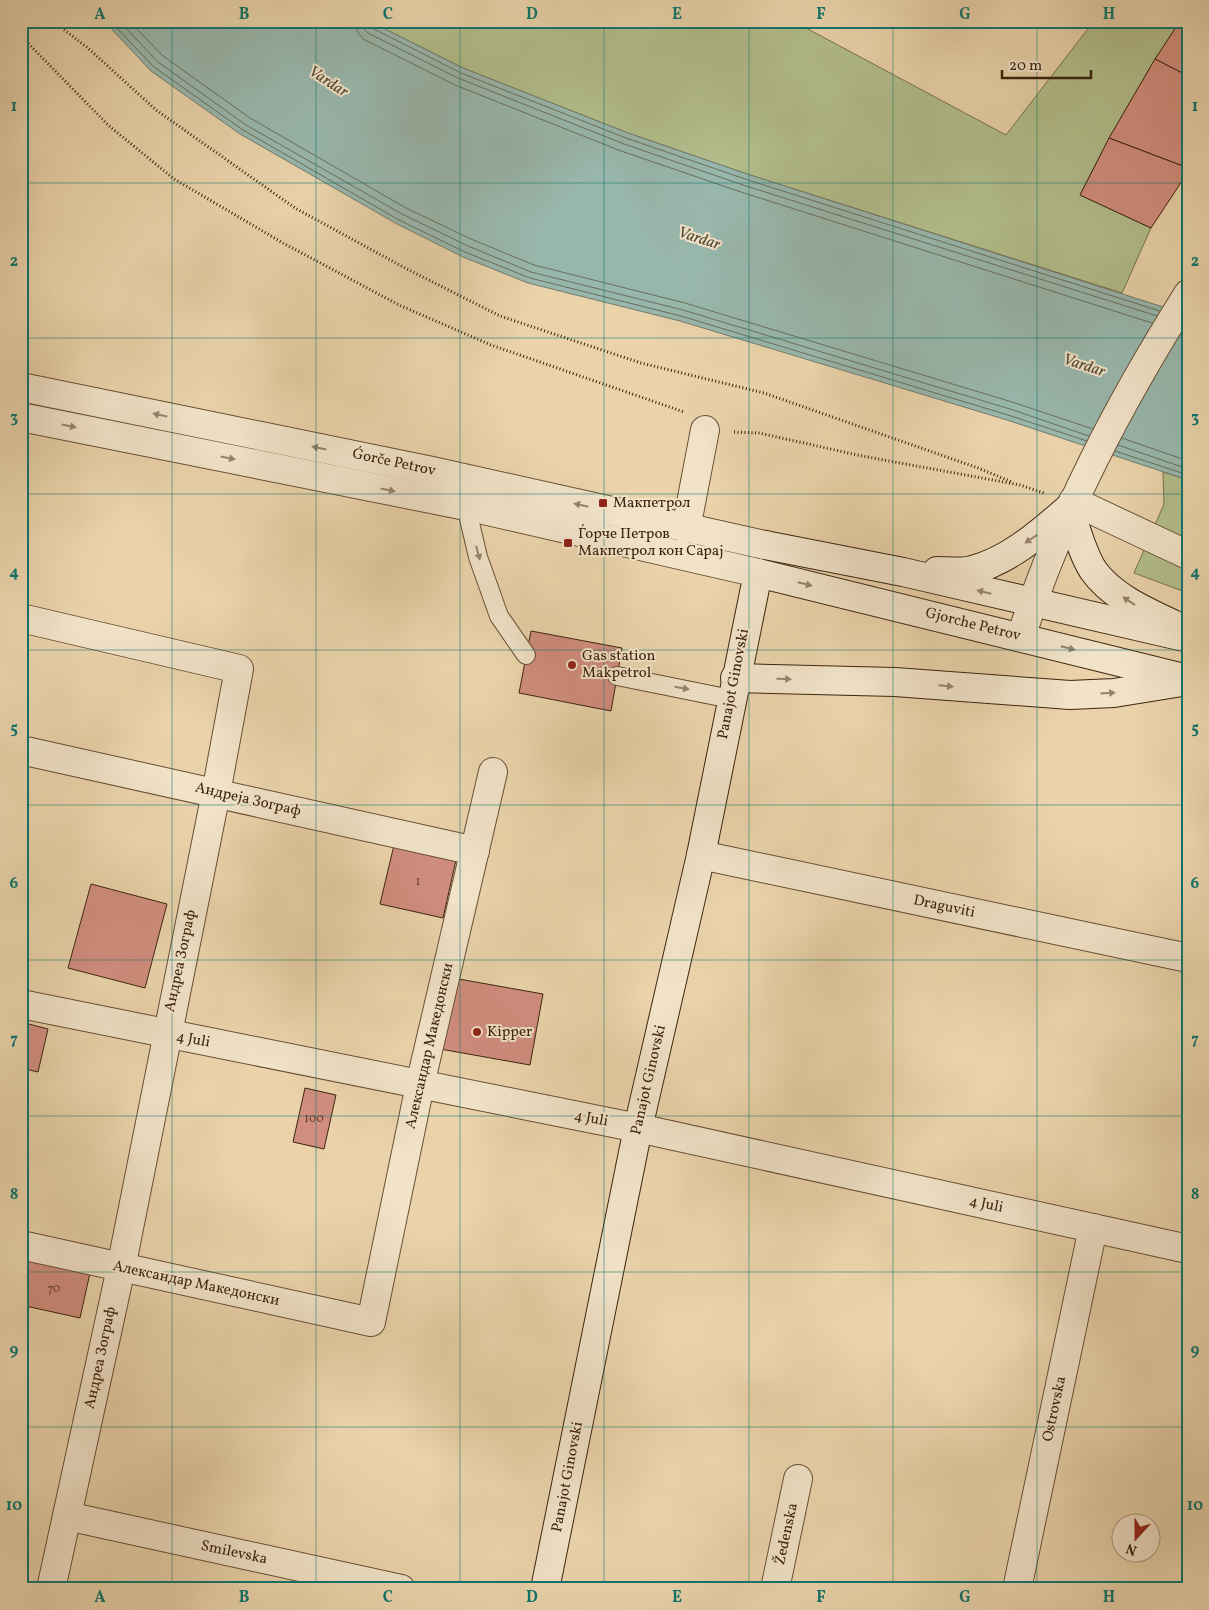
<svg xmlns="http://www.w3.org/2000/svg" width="1209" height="1610" font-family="Vollkorn,serif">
	<rect width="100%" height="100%" fill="#ead3ab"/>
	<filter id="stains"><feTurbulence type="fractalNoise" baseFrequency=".004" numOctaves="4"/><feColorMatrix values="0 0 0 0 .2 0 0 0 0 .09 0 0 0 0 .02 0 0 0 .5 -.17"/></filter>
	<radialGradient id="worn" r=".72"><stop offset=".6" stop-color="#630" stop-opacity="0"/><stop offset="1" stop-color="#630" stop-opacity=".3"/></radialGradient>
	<g fill="#b2be8c" stroke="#77714c">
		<path d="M369,21H793L1006,135L1094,21H1180C1143,77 1110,135 1080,195L1151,228L1122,293L747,174L628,133L463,68Z"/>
		<path d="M1163,472L1188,480V593L1134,573L1164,504Z"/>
	</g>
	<path fill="#98b7ac" stroke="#737c6c" d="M104,21H369L463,68L628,133L747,174L1157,305L1188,313V480L1007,420L680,321L528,283L463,257L397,224L240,134L151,71Z"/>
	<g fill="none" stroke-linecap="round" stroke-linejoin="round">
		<g stroke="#6a6e5c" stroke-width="1">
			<path d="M110,21L154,67L243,130L399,220L465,252L530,278L681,316L1008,415L1087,441"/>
			<path d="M119,21L158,62L246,125L402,214L468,246L531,272L683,310L1010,409L1089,436"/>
			<path d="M129,21L163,56L250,118L406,208L471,239L534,265L685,303L1012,402L1093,429"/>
			<path d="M355,21L357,31L363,39L455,85L621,151L741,192L1152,323"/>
			<path d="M362,21L363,28L368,33L458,78L624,144L743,185L1157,316"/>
			<path d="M369,21L372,28L461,73L626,138L745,179L1160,311"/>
			<path d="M1122,438L1188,461"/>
			<path d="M1118,445L1188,469"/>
			<path d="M1115,451L1188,475"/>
		</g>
	</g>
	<g fill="#d18e7f" stroke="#3c240d">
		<path d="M1180,21H1188V76L1155,59Z"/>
		<path d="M1155,59L1188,76V168L1109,138Z"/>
		<path d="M1109,138L1188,168V172L1151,228L1080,195Z"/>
		<path d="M531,631L622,648L611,711L519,693Z"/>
		<path d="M394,845L456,860L443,918L380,904Z"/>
		<path d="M91,884L167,904L145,988L68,968Z"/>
		<path d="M453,978L543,994L530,1065L440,1049Z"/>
		<path d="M21,1022L48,1029L38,1072L21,1068Z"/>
		<path d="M305,1088L336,1095L324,1149L293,1142Z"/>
		<path d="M21,1257L90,1273L80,1318L21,1305Z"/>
	</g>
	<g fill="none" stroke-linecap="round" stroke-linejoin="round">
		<g stroke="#685034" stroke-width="20">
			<g id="service">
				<path d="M466,506L478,557L499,616L526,655"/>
				<path d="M617,676L731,699"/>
			</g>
		</g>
		<g stroke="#685034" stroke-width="30">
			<g id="minor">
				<path d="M1073,501L1188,555"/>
				<path d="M686,529L705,430"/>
				<path d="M21,618L239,669L216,793L121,1268L51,1589"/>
				<path d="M21,750L475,851"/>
				<path d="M701,855L1188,958"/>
				<path d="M638,1128L1188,1249"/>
				<path d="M21,1245L371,1322L420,1085L493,772"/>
				<path d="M67,1516L401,1589"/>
				<path d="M775,1589L798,1479"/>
				<path d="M1017,1589L1093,1228"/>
			</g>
		</g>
		<g stroke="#685034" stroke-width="30">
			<g id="tertiary">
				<path d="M21,387L432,471L765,545"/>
				<path d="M21,417L466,506L758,573"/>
				<path d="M1021,637C1060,515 1120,402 1188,294"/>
				<path d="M21,1004L638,1128"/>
			</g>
		</g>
		<g stroke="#3c240d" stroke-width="30">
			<g id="secondary">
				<path d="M765,545L903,572L1188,638"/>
				<path d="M937,571C948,571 962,573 972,570C1009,561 1041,532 1069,508C1076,528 1082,553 1093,570C1111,596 1145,611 1173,624"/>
				<path d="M735,678L895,682L1070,695L1114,693L1182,682"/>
				<path d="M545,1589L638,1128L701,855L758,573L1188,679"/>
			</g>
		</g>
		<g stroke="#3c240d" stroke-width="3" stroke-dasharray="1 2.5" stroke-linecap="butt">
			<path d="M53,21L89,49L156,110L295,208L405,268L500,316L641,363L764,393L978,468L1012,482"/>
			<path d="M21,36L108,125L174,179L283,243L399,305L491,345L684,412"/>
			<path d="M734,432L759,433L862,456L1020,485L1044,493"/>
		</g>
		<use href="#service" stroke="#f1e2c8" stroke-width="18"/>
		<use href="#minor" stroke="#f1e2c8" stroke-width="28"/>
		<use href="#tertiary" stroke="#f1e2c8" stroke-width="28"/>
		<use href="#secondary" stroke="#f1e2c8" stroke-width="28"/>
	</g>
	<defs><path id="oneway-solid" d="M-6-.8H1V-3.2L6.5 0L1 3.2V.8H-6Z" transform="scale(1.25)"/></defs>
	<g fill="#96836a">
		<use href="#oneway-solid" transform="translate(160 415) rotate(-168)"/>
		<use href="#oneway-solid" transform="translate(69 426) rotate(11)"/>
		<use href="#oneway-solid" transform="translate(319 448) rotate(-168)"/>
		<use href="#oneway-solid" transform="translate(228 458) rotate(11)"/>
		<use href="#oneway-solid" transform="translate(388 490) rotate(11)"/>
		<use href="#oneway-solid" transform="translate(581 505) rotate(-167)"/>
		<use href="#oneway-solid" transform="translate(1031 539) rotate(146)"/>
		<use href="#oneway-solid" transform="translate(478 553) rotate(75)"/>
		<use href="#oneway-solid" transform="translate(805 584) rotate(14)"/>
		<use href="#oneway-solid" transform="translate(984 592) rotate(-166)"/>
		<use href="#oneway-solid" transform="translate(1129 601) rotate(-146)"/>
		<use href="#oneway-solid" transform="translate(1068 648) rotate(14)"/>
		<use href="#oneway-solid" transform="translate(784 679) rotate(1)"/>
		<use href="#oneway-solid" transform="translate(946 686) rotate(5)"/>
		<use href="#oneway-solid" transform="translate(682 688) rotate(10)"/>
		<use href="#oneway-solid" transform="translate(1108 693) rotate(-4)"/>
	</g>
	<path fill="none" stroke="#0f766e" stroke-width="1" stroke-opacity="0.55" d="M172,21V1589M316,21V1589M460,21V1589M604,21V1589M749,21V1589M893,21V1589M1037,21V1589M21,183H1188M21,338H1188M21,494H1188M21,650H1188M21,805H1188M21,960H1188M21,1116H1188M21,1272H1188M21,1427H1188"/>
	<g fill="#8f2418" stroke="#f1e2c8" stroke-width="2">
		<rect x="598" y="498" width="10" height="10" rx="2.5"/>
		<rect x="563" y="538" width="10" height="10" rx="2.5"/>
		<circle cx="572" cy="665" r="5"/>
		<circle cx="477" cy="1032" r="5"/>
	</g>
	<g text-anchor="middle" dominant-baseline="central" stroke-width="4" stroke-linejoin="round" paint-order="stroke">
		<g font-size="12" fill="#613e2a">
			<text x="418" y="882">1</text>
			<text x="314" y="1119">100</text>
			<text x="54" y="1289">70</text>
		</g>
		<g font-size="15" fill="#3c240d" stroke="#f1e2c8">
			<text transform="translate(394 463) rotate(12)">Ǵorče Petrov</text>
			<text transform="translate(973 625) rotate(14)">Gjorche Petrov</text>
			<text transform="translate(734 684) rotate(-79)">Panajot Ginovski</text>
			<text transform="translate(248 800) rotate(13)">Андреја Зограф</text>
			<text transform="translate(944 907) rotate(12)">Draguviti</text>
			<text transform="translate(181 961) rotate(-78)">Андреа Зограф</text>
			<text transform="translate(193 1040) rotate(11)">4 Juli</text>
			<text transform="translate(430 1046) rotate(-77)">Αлександар Македонски</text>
			<text transform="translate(649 1080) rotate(-77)">Panajot Ginovski</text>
			<text transform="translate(591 1119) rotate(11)">4 Juli</text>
			<text transform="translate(986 1205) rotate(12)">4 Juli</text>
			<text transform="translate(196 1284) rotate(12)">Александар Македонски</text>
			<text transform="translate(101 1358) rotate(-78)">Андреа Зограф</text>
			<text transform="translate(1055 1409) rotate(-78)">Ostrovska</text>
			<text transform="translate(568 1477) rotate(-79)">Panajot Ginovski</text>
			<text transform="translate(787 1534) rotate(-78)">Žedenska</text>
			<text transform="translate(234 1553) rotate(12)">Smilevska</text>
		</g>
		<g font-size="15" fill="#3c240d" stroke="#f1e2c8" text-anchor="start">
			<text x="613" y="503">Макпетрол</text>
			<text x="578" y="534">Ѓорче Петров<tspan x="578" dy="17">Макпетрол кон Сарај</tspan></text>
			<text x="582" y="656">Gas station<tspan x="582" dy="17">Makpetrol</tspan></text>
			<text x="487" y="1032">Kipper</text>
		</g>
		<g font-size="16" font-style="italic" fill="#534935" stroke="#f1e2c8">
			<text transform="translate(328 82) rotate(33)">Vardar</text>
			<text transform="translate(699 239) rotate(18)">Vardar</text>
			<text transform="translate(1084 366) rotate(18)">Vardar</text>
		</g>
	</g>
	<rect width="1209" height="1610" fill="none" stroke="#ead3ab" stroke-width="55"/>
	<g transform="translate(1136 1538) rotate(201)"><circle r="24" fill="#f1e2c8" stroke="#a9967d"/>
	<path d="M0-4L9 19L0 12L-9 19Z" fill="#8f2418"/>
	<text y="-8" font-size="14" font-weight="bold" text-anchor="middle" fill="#3c240d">N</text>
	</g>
	<path d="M1002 70v8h89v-8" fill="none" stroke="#3c240d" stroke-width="2.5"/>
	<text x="1009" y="70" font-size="15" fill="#3c240d" stroke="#f1e2c8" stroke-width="4" paint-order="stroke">20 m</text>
	<rect x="28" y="28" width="1154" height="1554" fill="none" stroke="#0f766e" stroke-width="2"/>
	<g font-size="16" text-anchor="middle" font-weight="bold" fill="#0f766e">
		<text x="100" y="19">A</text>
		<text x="244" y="19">B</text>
		<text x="388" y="19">C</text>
		<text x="532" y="19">D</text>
		<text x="677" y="19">E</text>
		<text x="821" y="19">F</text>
		<text x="965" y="19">G</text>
		<text x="1109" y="19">H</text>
		<text x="14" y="111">1</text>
		<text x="1195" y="111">1</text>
		<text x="14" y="266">2</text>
		<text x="1195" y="266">2</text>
		<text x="14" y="422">3</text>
		<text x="1195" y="422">3</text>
		<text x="14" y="577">4</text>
		<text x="1195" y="577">4</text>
		<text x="14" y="733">5</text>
		<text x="1195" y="733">5</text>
		<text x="14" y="888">6</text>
		<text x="1195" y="888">6</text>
		<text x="14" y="1044">7</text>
		<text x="1195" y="1044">7</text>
		<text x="14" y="1199">8</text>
		<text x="1195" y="1199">8</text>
		<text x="14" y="1355">9</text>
		<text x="1195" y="1355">9</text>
		<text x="14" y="1510">10</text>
		<text x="1195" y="1510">10</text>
		<text x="100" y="1602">A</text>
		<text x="244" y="1602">B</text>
		<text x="388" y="1602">C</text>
		<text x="532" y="1602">D</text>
		<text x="677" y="1602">E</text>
		<text x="821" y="1602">F</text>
		<text x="965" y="1602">G</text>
		<text x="1109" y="1602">H</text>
	</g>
	<rect width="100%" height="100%" filter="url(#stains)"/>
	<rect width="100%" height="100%" fill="url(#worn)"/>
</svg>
